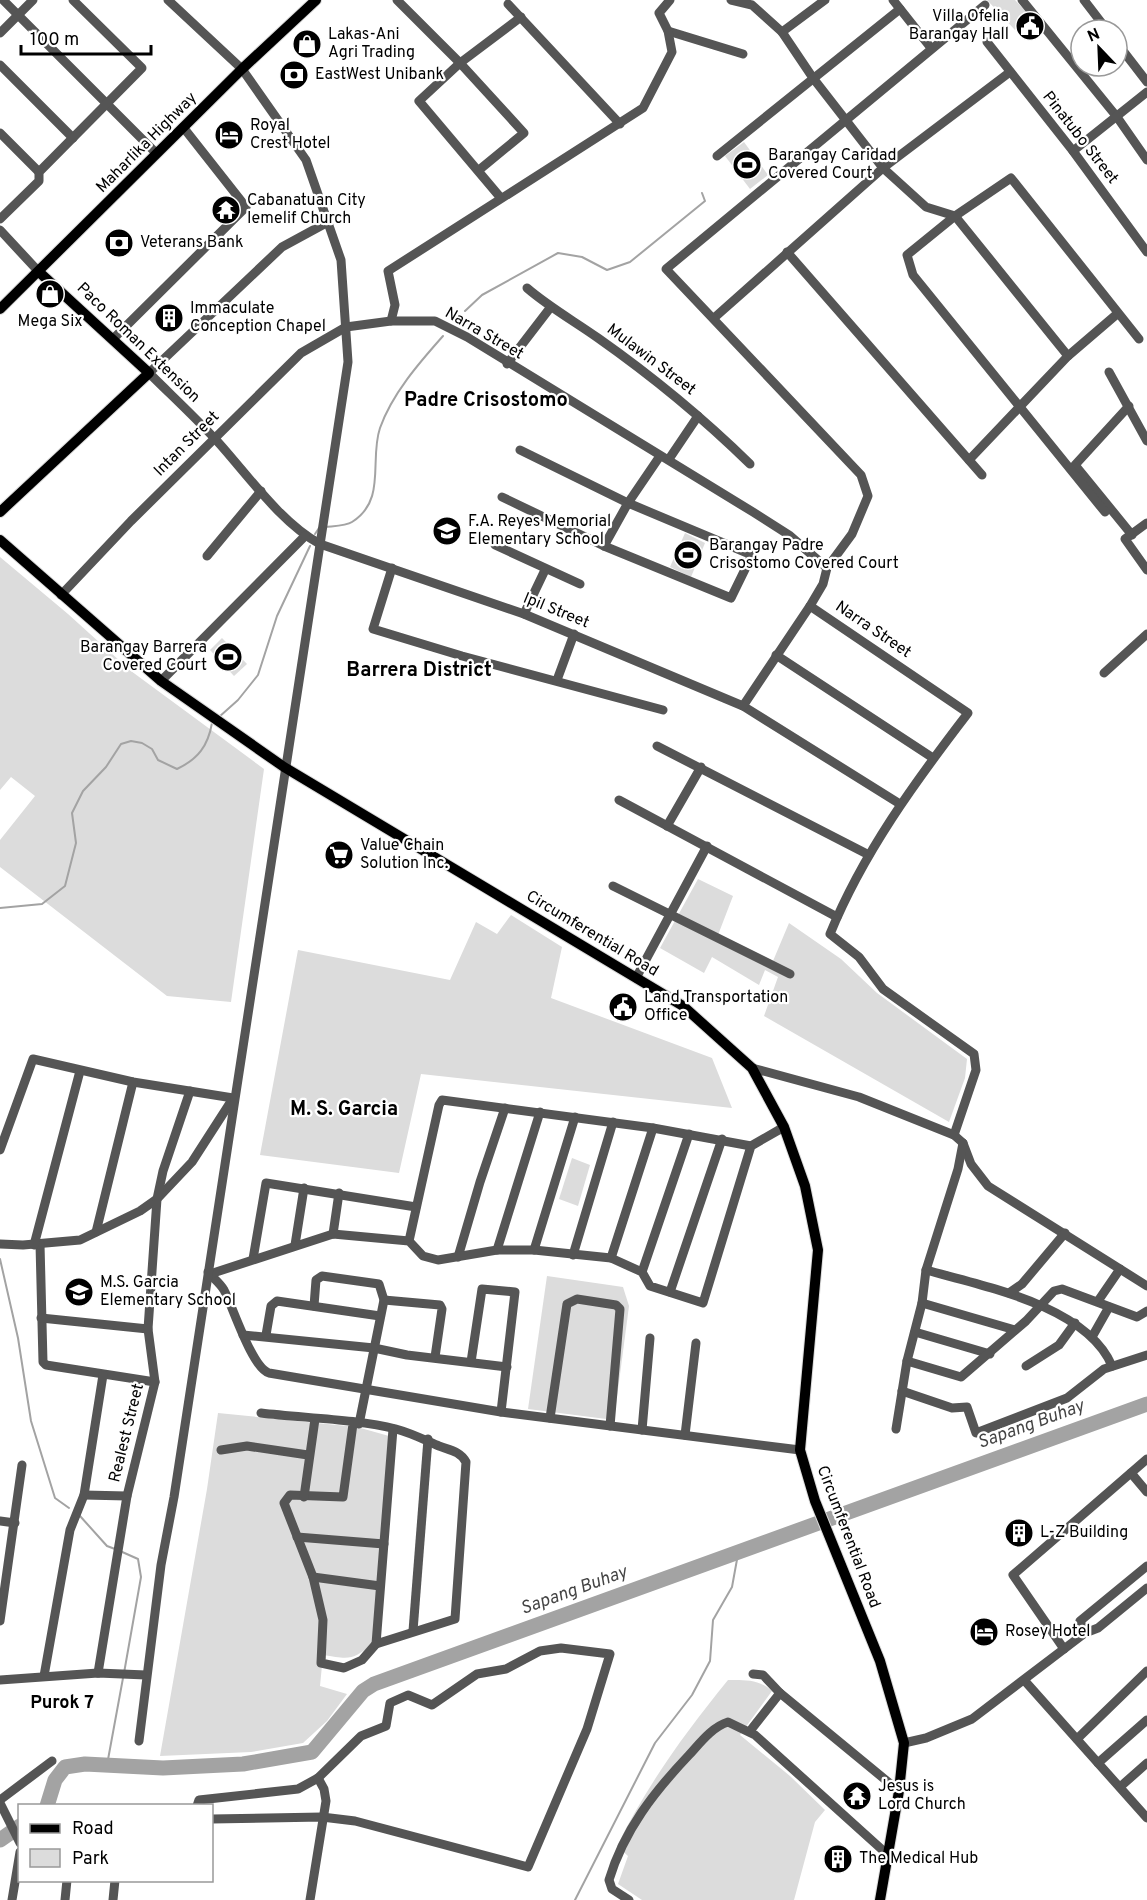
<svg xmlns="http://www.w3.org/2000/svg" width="1147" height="1900" font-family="Overpass,sans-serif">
	<rect width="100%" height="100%" fill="#fff"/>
	<g fill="#dcdcdc">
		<path d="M987,0H1015L1030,16L1015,30Z"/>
		<path d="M744,142L768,175L750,189L725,156Z"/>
		<path d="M685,533L705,543L691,577L670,567Z"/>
		<path d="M0,557L68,614L131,671L264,769L231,1002L167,996L0,867V840L35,796L11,777L0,790Z"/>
		<path d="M222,638L247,664L234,676L210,650Z"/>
		<path d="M698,879L733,896L718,935L773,961L789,923L841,959L877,993L967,1059L965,1078L949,1122L764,1016L778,977L765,970L759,985L712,957L704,973L660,948Z"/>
		<path d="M511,915L562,947L551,998L712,1058L732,1108L421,1074L399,1173L260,1155L298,950L450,980L476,922L497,934Z"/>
		<path d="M572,1158L590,1165L578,1206L559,1199Z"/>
		<path d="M547,1276L623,1287L629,1306L614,1420L528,1409Z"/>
		<path d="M218,1413L357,1427L389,1436L373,1643C353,1661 349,1659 323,1655L320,1686L347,1694L327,1721L303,1743L251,1752L160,1756L207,1489Z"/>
		<path d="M728,1680C745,1680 759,1679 772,1691L740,1735L790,1776L825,1810L815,1822L794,1900H642L618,1884L628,1856L617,1846C647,1785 685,1733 728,1680Z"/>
	</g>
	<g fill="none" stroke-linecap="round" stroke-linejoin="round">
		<g stroke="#a3a3a3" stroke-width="2">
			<path d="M465,311L482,295L558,253L582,257L607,270L630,262L705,201L702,193"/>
			<path d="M325,527C333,526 346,526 352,522C387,500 369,460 380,428C392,394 419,363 443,336"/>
			<path d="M315,534L319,528"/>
			<path d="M219,717L238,700L258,675L277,616L310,546"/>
			<path d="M0,908L42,904L65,886L76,843L72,813L83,791L106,767L121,744L131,741L142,743L152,749L158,760L177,769C198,759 208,746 212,723"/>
			<path d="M0,1259L18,1338L31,1421L55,1498L69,1508"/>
			<path d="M80,1516L107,1546L115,1549"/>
			<path d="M120,1551L138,1559L141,1577L124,1673"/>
			<path d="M107,1765L123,1678"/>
			<path d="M575,1900L655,1743L692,1695L710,1661L713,1620L732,1587L738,1554"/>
		</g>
		<g stroke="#a3a3a3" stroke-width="15">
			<path d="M47,1806L55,1780L65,1767L85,1764L163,1768L243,1764L312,1752L363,1691L374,1684L1147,1404"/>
			<path d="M0,1840L20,1826"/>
		</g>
		<g stroke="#dbdbdb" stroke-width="12">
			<g id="major">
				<path d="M0,309L242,69L316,0"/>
				<path d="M0,512L149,373L39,272"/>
				<path d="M0,540L161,681L284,767L683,1006L752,1068L784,1127L805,1186L818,1250L800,1450L815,1501L880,1661L904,1743L899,1791L880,1900"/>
			</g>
		</g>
		<g stroke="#555" stroke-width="9">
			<path d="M3,0L156,153"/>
			<path d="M397,0L460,63L524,133L479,170"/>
			<path d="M731,0L752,5L782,32L813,78L883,168L926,207L955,216L1068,356"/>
			<path d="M893,0L931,48"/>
			<path d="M1022,0L1117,117L1147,160"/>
			<path d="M1084,0L1107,30"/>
			<path d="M508,4L620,124"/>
			<path d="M668,31L743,54"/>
			<path d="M782,32L825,0"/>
			<path d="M0,33L33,0"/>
			<path d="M987,42L1073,151L1147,252"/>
			<path d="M1117,43L1147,82"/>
			<path d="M0,65L73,138"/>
			<path d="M0,133L39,172"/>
			<path d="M1073,151L1147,92"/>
			<path d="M717,156L900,9"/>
			<path d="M500,197L419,101L460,63L521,17"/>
			<path d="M0,219L39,181V172L142,68L73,0"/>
			<path d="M328,222L282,247L149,373C171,395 195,417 217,441C247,474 281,523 320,544L524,614L743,706L900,804"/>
			<path d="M0,230L39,272"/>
			<path d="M787,252L982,475"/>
			<path d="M527,288C549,307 574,321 598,338C652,376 703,418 750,464"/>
			<path d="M714,318L883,168L1010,72"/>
			<path d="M391,321L395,305L388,271L643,108L672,52L668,31L659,13L670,0"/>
			<path d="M114,338L246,207L183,127"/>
			<path d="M507,364L550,308"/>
			<path d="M1109,372L1147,441"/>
			<path d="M1129,406L1075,465L1132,535"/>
			<path d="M669,459L698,416"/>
			<path d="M969,460L1068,356L1117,314"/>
			<path d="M502,497L604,546L731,598L752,555L628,503L520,450"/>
			<path d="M1105,512L913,275L907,255L955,216L1011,178L1139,339"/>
			<path d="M1147,523L1125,539L1147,570"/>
			<path d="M495,545L580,584"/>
			<path d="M604,546L628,503L660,456"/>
			<path d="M207,556L261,491"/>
			<path d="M392,568L373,629L462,656L663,710"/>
			<path d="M827,568L852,534L868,496L861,475L666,269L985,5"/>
			<path d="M61,595L131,521L301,353L346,327L391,321H435L467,337L753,512L789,535L827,568L823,584L810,606L743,706"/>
			<path d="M810,606L968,713C915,782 863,853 830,934L859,957L883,989L974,1054L976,1070L954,1135"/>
			<path d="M524,614L545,570"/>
			<path d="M776,655L933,758"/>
			<path d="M1104,673L1147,634"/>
			<path d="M557,680L574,634"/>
			<path d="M161,681L305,536"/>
			<path d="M657,746L869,855"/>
			<path d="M619,800L837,917"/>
			<path d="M667,826L701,767"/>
			<path d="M613,886L790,974"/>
			<path d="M636,978L707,846"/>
			<path d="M752,1068L859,1097L954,1135L963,1143L971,1164L988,1186L1147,1286"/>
			<path d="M0,1150L33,1059L133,1082L233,1098"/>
			<path d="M96,1232L133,1082"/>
			<path d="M333,1234L339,1193"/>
			<path d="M409,1241L439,1105L442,1100L653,1128L751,1146"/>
			<path d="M0,1244L23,1245L80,1240L140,1211L157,1199L192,1162L230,1103"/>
			<path d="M40,1244L43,1362L46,1365L155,1382"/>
			<path d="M34,1245L80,1071"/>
			<path d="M295,1245L304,1188"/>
			<path d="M497,1250L540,1112"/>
			<path d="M534,1250L575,1117"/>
			<path d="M573,1255L613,1122"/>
			<path d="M458,1257L480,1182L505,1108"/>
			<path d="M611,1258L653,1128"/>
			<path d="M253,1259L266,1183L416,1207"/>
			<path d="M926,1270C983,1286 1087,1306 1112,1366"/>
			<path d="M208,1272C213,1278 220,1283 224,1290C233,1307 252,1368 269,1373L501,1412L800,1450"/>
			<path d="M642,1272L689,1134"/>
			<path d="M210,1274L333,1234L409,1241L423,1256L438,1260L497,1250H534L611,1258L642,1272L650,1286L703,1303L751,1146L784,1127"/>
			<path d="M670,1292L722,1139"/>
			<path d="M1009,1293L1022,1284L1065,1233"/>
			<path d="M384,1300L440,1305L442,1309L435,1357"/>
			<path d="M1098,1301L1120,1269"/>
			<path d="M922,1303L1015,1330"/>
			<path d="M314,1306L316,1280L322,1276L379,1284L384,1300L359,1424"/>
			<path d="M41,1318L148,1329"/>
			<path d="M915,1332L990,1354"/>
			<path d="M243,1335L374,1348L407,1355L507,1367"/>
			<path d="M266,1335L271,1306L277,1301L380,1316"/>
			<path d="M1092,1337L1109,1307"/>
			<path d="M907,1361L961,1377L1026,1321L1054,1291L1062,1289L1137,1317L1147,1311"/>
			<path d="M471,1362L482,1289L515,1292L501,1412"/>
			<path d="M1026,1366L1059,1345L1075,1323"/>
			<path d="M902,1391L952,1408L967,1407L976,1433L1067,1398L1104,1369L1147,1355"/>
			<path d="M261,1413C302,1418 357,1419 396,1429C411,1433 425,1440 439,1446C449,1450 460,1451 466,1462L455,1619L376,1644L362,1660L344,1668L321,1663L323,1620L313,1577L284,1503L290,1495L343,1497L353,1424"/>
			<path d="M550,1418L567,1304L577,1299L616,1305L620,1309L610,1426"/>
			<path d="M896,1429L907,1361L922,1303L926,1270L958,1169L963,1143"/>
			<path d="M642,1430L650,1338"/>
			<path d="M685,1435L696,1343"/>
			<path d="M221,1450L247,1446L308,1455"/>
			<path d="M1131,1473L1147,1492"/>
			<path d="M84,1495L127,1496"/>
			<path d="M304,1497L315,1419"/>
			<path d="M0,1521L15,1523"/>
			<path d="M297,1537L384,1544"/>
			<path d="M313,1577L380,1586"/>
			<path d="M0,1621L22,1465"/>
			<path d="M413,1631L428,1439"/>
			<path d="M1085,1633L1098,1628L1147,1588"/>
			<path d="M376,1644L393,1429"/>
			<path d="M1064,1649L1013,1575L1147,1459"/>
			<path d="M98,1673L127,1496L155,1382L148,1329L157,1199L163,1171L190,1091"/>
			<path d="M753,1674L763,1675L780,1693L899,1791"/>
			<path d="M44,1676L70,1530L84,1495L103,1375"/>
			<path d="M0,1680L98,1673L146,1675"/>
			<path d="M1024,1680L1147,1818"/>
			<path d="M750,1731L780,1693"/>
			<path d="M1077,1739L1147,1671"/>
			<path d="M139,1741L161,1565L174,1497L348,362L341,260L306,160L242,69L168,0"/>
			<path d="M904,1743L926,1738L972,1719L1085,1633L1080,1621L1147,1566"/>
			<path d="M1098,1763L1147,1720"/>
			<path d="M1120,1787L1147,1763"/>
			<path d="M0,1800L52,1761"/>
			<path d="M0,1803L20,1843"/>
			<path d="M197,1806L199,1800L298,1789L318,1778L361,1736L386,1726L390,1703L408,1695L432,1705L477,1674L506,1669L540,1651L561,1648L610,1654L587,1729L528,1867L355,1821L322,1817L212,1819"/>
			<path d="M12,1900L20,1852"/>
			<path d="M65,1900L67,1880"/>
			<path d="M113,1900L115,1880"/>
			<path d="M310,1900L326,1801L324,1789L318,1778"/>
			<path d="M629,1900L612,1889L609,1880C624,1830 654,1792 689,1755C700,1743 712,1727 728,1722L755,1735L888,1855"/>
		</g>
		<use href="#major" stroke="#000" stroke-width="10"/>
	</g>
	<defs>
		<g id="civic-disc" transform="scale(1.5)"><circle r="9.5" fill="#000" stroke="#fff"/><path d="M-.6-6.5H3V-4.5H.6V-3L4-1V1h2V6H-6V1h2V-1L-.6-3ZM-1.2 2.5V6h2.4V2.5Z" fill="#fff"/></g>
		<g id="shop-disc" transform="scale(1.5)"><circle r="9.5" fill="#000" stroke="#fff"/><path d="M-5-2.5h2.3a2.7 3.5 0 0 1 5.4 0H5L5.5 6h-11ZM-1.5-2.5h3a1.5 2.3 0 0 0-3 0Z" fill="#fff"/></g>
		<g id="bank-disc" transform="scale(1.5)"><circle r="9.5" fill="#000" stroke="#fff"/><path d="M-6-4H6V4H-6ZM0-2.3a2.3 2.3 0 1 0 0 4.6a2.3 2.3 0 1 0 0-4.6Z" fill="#fff"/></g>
		<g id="hotel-disc" transform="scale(1.5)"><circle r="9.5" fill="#000" stroke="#fff"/><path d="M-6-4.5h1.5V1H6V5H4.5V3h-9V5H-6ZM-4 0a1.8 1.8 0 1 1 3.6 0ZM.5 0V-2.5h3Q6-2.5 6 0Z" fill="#fff"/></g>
		<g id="stadium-disc" transform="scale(1.5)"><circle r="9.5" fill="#000" stroke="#fff"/><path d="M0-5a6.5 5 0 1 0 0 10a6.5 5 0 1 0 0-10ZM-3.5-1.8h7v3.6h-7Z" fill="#fff"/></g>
		<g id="temple-disc" transform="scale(1.5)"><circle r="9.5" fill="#000" stroke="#fff"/><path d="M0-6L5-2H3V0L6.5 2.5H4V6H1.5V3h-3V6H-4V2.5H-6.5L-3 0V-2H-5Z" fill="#fff"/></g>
		<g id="building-disc" transform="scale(1.5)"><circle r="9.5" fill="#000" stroke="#fff"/><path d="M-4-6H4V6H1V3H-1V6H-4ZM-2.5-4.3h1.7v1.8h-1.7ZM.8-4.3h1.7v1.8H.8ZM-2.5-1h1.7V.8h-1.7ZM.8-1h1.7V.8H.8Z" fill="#fff"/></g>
		<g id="school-disc" transform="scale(1.5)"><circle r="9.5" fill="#000" stroke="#fff"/><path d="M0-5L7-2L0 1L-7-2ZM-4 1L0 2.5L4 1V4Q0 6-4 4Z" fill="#fff"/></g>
		<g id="supermarket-disc" transform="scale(1.5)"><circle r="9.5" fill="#000" stroke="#fff"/><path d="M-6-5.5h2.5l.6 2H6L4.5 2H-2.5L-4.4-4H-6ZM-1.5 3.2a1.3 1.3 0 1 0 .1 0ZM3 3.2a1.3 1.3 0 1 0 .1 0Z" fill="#fff"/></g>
	</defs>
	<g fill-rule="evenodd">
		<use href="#civic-disc" x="1030" y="26"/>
		<use href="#shop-disc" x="307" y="44"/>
		<use href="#bank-disc" x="294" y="75"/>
		<use href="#hotel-disc" x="229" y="135"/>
		<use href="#stadium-disc" x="747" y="165"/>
		<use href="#temple-disc" x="226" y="210"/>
		<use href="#bank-disc" x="119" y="243"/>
		<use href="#shop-disc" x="50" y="294"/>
		<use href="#building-disc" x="169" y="318"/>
		<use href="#school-disc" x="447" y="531"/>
		<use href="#stadium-disc" x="688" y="555"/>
		<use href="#stadium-disc" x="228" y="657"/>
		<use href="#supermarket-disc" x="339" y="855"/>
		<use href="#civic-disc" x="623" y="1007"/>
		<use href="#school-disc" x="79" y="1292"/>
		<use href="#building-disc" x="1019" y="1533"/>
		<use href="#hotel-disc" x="984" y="1632"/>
		<use href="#temple-disc" x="857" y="1796"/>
		<use href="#building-disc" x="838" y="1859"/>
	</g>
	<g text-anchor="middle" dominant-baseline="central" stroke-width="4.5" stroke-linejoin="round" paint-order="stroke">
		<g font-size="16" fill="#000" stroke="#fff" text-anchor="start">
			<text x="1009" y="17" text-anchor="end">Villa Ofelia<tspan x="1009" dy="18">Barangay Hall</tspan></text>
			<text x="328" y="35">Lakas-Ani<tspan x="328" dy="18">Agri Trading</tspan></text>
			<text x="315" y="75">EastWest Unibank</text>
			<text x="250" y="126">Royal<tspan x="250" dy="18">Crest Hotel</tspan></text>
			<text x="768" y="156">Barangay Caridad<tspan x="768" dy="18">Covered Court</tspan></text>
			<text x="247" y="201">Cabanatuan City<tspan x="247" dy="18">Iemelif Church</tspan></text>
			<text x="140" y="243">Veterans Bank</text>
			<text x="190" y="309">Immaculate<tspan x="190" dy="18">Conception Chapel</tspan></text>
			<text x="50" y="322" text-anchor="middle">Mega Six</text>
			<text x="468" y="522">F.A. Reyes Memorial<tspan x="468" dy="18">Elementary School</tspan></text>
			<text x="709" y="546">Barangay Padre<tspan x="709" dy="18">Crisostomo Covered Court</tspan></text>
			<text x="207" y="648" text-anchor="end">Barangay Barrera<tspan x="207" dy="18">Covered Court</tspan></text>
			<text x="360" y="846">Value Chain<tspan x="360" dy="18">Solution Inc.</tspan></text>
			<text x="644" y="998">Land Transportation<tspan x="644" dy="18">Office</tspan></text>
			<text x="100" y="1283">M.S. Garcia<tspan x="100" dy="18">Elementary School</tspan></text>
			<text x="1040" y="1533">L-Z Building</text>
			<text x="1005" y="1632">Rosey Hotel</text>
			<text x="878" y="1787">Jesus is<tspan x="878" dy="18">Lord Church</tspan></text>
			<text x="859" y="1859">The Medical Hub</text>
		</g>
		<g font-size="16" fill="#000" stroke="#fff">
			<text transform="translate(1080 138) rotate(52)">Pinatubo Street</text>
			<text transform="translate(147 143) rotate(-45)">Maharlika Highway</text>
			<text transform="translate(484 334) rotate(30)">Narra Street</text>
			<text transform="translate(138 343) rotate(44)">Paco Roman Extension</text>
			<text transform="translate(651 360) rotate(37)">Mulawin Street</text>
			<text transform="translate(187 444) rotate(-45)">Intan Street</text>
			<text transform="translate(556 611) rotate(22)">Ipil Street</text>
			<text transform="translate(873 630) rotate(34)">Narra Street</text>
			<text transform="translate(592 934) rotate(31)">Circumferential Road</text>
			<text transform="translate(127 1433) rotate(-76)">Realest Street</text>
			<text transform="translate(848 1537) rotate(69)">Circumferential Road</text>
		</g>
		<g font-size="18" font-style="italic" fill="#444" stroke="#fff">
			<text transform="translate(1031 1425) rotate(-20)">Sapang Buhay</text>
			<text transform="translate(574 1591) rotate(-20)">Sapang Buhay</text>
		</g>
		<g font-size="18" font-weight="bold" fill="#000" stroke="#fff">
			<text x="62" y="1703">Purok 7</text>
		</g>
		<g font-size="20" font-weight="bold" fill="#000" stroke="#fff">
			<text x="486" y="401">Padre Crisostomo</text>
			<text x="419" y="671">Barrera District</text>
			<text x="344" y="1110">M. S. Garcia</text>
		</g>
	</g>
	<rect x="18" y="1804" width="195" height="78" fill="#ffffff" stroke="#999999" stroke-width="1.5"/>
	<rect x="30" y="1824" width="30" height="9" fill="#000000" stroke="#999999" stroke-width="1.5"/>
	<text x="72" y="1834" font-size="18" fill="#000000">Road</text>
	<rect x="30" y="1849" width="30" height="18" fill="#dcdcdc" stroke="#999999" stroke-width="1.5"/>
	<text x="72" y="1864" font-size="18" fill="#000000">Park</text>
	<g transform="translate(1099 48) rotate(337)"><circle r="28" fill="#ffffff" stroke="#999999" stroke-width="1.5"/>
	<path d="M0-4.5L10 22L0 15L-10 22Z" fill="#000000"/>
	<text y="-9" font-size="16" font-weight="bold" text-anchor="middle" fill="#000000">N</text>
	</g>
	<path d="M21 45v9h130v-9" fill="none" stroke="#000000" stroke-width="3"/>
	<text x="30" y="45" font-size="18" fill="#000000" stroke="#ffffff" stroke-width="4.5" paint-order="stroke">100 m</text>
</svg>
